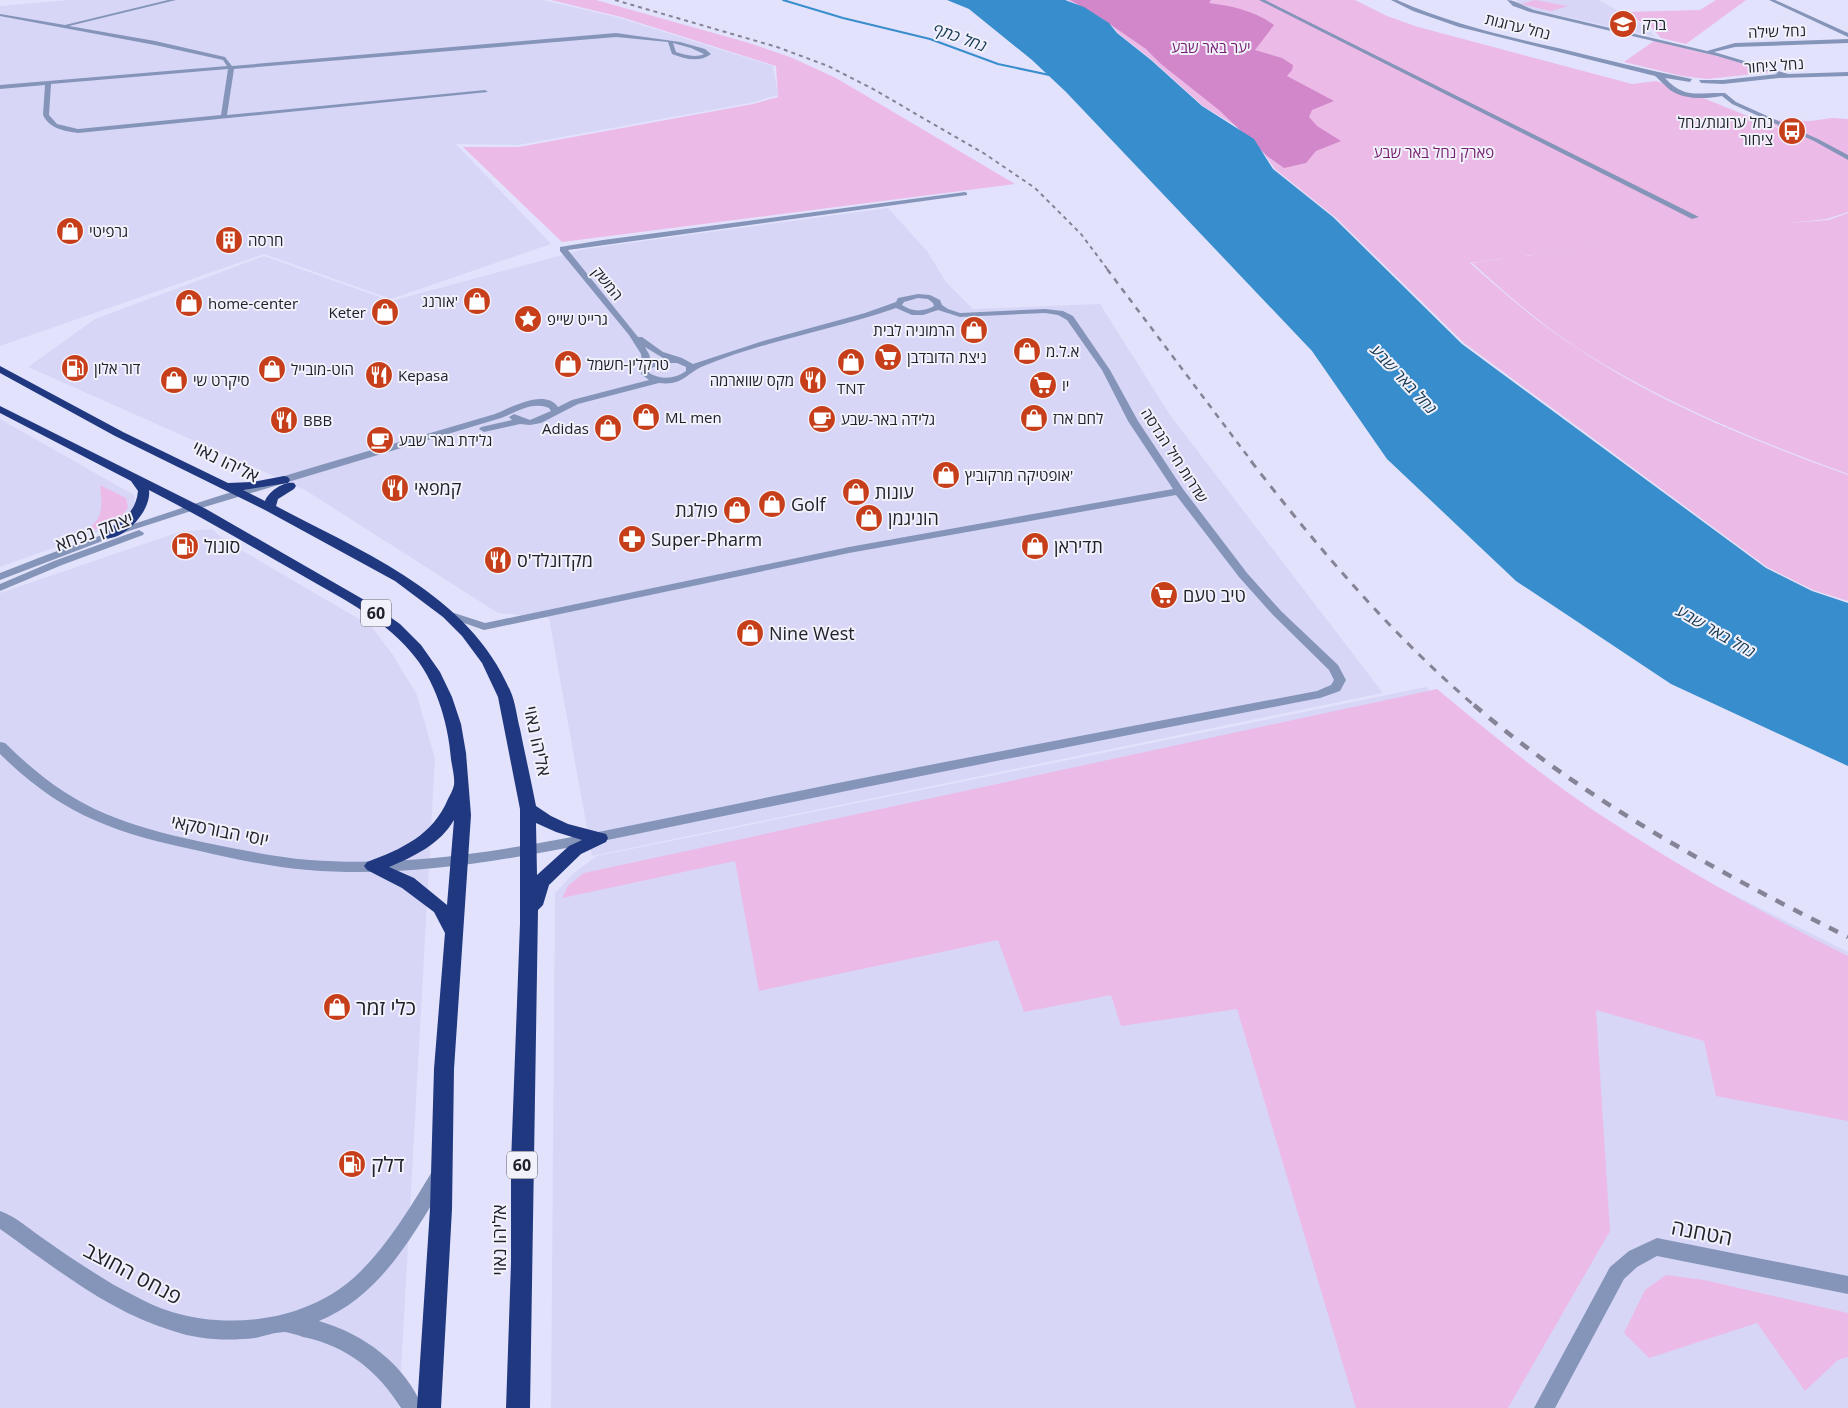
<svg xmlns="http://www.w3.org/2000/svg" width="1848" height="1408" font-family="'Open Sans',Heebo,sans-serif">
	<rect width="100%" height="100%" fill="#e3e2fc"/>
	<g fill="#d7d6f7">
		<path d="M69,0H543L616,17L773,66L778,95L750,103L518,145L456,144L551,244L391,299L264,254L0,346V6Z"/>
		<path d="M1516,0H1599L1646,26L1655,37L1531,9L1521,6L1516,2Z"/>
		<path d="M888,208L927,251L946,282L973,309L1100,304L1170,415L1383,693L592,856L549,618L498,613L305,490L28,367L95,319L264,256L391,301L585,249Z"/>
		<path d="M0,419L134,495L136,505L125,519L114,526L0,567Z"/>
		<path d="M212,529L224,540L371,626L393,655L417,695L435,759L399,1408H0V593L179,532Z"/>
		<path d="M1426,687L1501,749L1560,794L1676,866L1848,952V1408H551L555,893L574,873L597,856Z"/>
	</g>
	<g fill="#ecbae6">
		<path d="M551,0H596L749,43L790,57L836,78L1015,184L562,242L463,147H519L753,104L778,97L776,66L621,17Z"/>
		<path d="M1067,0H1355L1387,16L1418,27L1632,84L1656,81L1662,83L1673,91L1703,98L1780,129L1768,120L1811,121L1832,118L1848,119V212L1827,219L1789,223L1829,220L1848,213V474C1755,440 1666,404 1582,351C1542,326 1507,294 1472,263L1752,226L1470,263C1505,294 1540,325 1580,350C1663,405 1755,441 1848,475V601L1813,590L1767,567L1464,343L1335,217L1275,169L1251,135L1203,106L1152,60L1118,33L1110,23L1085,7Z"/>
		<path d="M1535,0L1568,6L1551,11L1521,4Z"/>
		<path d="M1716,0H1746L1686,44L1661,38L1652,28L1623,12L1700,10Z"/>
		<path d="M1654,41L1737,61L1772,72L1707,79L1682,76L1624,62Z"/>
		<path d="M100,485L126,498L128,507C120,524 97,528 80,535C103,520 103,511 100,485Z"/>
		<path d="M1437,689C1494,736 1551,784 1613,823C1688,872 1768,916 1848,956V1121L1716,1096L1704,1041L1596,1010L1610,1231L1508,1408H1356L1237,1009L1121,1026L1111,995L1024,1012L998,940L759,991L735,861L562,898L568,886L584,873Z"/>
		<path d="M1666,1275L1704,1280L1848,1313V1357L1838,1360L1805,1391L1757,1323L1649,1358L1624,1333L1645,1290Z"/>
	</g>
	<path fill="#d187ca" d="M1070,0H1211L1209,3C1232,6 1255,11 1274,25L1255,50L1282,58L1293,65L1292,70L1287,76L1334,101L1312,110L1309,117L1317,126L1341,141L1316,151L1306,163L1284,168L1267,156L1219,110L1161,64L1146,49L1101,18Z"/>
	<path fill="#388dcc" d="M947,0H1065L1084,7L1109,23L1117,33L1151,60L1202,106L1254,139L1273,169L1333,217L1462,344L1766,568L1812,591L1848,603V766L1671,684L1516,581L1387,459L1312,351L1066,92L1032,60L969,9Z"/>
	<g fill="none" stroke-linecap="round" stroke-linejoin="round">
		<path stroke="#388dcc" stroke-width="2" d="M783,0L843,18L930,39L998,64L1054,76"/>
		<g fill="#8595b9" fill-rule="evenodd">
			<path d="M168,0H176L69,26L155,41L225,57L232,66L616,33L680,42L705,49L711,54C699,63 685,59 672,54L668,42L616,37L234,69L227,115L485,90L488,92L78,133C64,131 50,129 43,115L45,85L0,89V85L227,66L223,60L155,45L0,16V14L65,25ZM673,43L691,48L704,54C695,58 686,55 676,52ZM228,69L221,115L78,129L57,124L49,115L51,84Z"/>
			<path d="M1259,0H1265L1699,217L1692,219Z"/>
			<path d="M1391,0H1397C1449,23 1503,36 1558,48C1603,59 1647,70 1692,79L1690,82L1665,78C1685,100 1699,92 1725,93L1736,102L1818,139L1848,155V160L1814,141L1732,104L1722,96C1706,99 1684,100 1670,90C1665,86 1659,79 1655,76L1459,27L1413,11Z"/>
			<path d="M1507,0C1515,0 1525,7 1534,10L1707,51L1735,43L1848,39V43L1735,47L1714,52L1788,74L1848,72V76L1779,78L1723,84L1701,83L1699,80H1723L1778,74L1717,56L1530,12L1513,6Z"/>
			<path d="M1769,0H1775L1848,33V37Z"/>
			<path d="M965,192L967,193V195L568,250L638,337H642L663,352L682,358L693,364L763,341L865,313L896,302L898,298L918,294L930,295L940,300L942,305L948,309L960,313L1045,309L1063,311L1073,316L1110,370L1138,421L1183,489L1247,573L1281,611L1338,665L1346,680L1340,691L1320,698C1165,728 1010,758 856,789C779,805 703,820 627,836C522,857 415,879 308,870C271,867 235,859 200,851C115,833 63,816 0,754V742L5,743C69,806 115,823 202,842C238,849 273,857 310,860C417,868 523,847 628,826C701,811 775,796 848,781C1004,750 1161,721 1317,691L1331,685L1334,680L1329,670L1273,615L1239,577L1176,495L849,553L484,630L444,616L442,614L448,611L485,623L849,547L1173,489L1128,421L1102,370L1067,320L1058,315L1045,313L960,317L938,310L923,315H912L896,308C834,330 767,340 706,365C687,372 684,386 659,383L578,404L541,423L530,425L520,424L484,432L479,429L481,427L512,420L509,417L514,414L530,420L551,411L549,408C532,401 517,412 501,418L188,512L126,532L0,580V573C161,509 328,463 495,414C510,408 545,388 558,407L572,400L649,380L641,374L643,366L641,354L629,335L560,251V247L603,240ZM918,298L928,299L933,303L934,306C923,312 912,312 902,305L904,302ZM645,347L663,358L651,362L649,354ZM667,363H677L686,367V371C675,379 661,380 649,373L651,368Z"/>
			<path d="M139,530L144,533L143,535L62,565L0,591V584L54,561Z"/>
			<path d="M439,1168L445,1170L448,1176L445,1182C413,1236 380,1296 319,1321C364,1334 405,1364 423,1408H401C378,1371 347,1346 303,1337C298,1335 291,1333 285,1332C276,1332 264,1336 255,1338C228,1341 199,1340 173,1331C109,1312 54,1267 0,1229V1211C15,1216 28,1228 41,1237C65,1254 89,1270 114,1285C133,1295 152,1306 172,1312C235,1331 313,1319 360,1272C390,1242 411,1206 433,1170Z"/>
			<path d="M1657,1238L1848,1276V1294L1657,1256L1637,1267L1624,1279L1555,1408H1534L1610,1267L1629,1251Z"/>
		</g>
		<g fill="#1f3880" fill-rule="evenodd">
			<path d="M0,366L123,432L228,483L252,482L284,476L288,477L290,480L288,483L243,490L265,501C269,491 284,481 294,483L296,486L294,489L278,499L276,506C364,553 472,595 512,695C516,706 517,718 520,729C525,754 531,780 536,806L551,816L568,824L606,834L608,838L606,842L581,854L549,885L543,905L538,910L530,1408H506L511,1263V1163L520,923V809L498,697L482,663L462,636L443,617L395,581L265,510L115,436L0,373ZM536,823L556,832L582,840L569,846L537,875Z"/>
			<path d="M0,406L206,509L373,605L400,624L421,645L440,672L452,697L461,724L466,753L471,815L454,1069L452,1209L441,1408H417L430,1209L434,1069L445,933L434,912L402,888L367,870L364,866L367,862C402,849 433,835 448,799C450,795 453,790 454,785C455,777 452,767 451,759C448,721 435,679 410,651C380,616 337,596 298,573C249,545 200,516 149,490C152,510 123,543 102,538L101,535L102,532C121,522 136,513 138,491L131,481L0,413ZM454,820L447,905L414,878L389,867C415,856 440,844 454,820Z"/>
		</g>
		<path stroke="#858496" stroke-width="2" stroke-dasharray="4 4" stroke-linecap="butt" d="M615,0L777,47L828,66L873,89L985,154L1035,188L1081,234L1108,270"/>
		<path stroke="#858496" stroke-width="2.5" stroke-dasharray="6 6" stroke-linecap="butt" d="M1107,269L1252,462"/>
		<path stroke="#858496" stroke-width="3" stroke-dasharray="8 8" stroke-linecap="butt" d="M1251,461C1318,548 1391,634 1475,706"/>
		<path stroke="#858496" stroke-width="4.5" stroke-dasharray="10 10" stroke-linecap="butt" d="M1474,705C1586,801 1716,871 1848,937"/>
	</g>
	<defs>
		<g id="school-disc" transform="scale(1.4375)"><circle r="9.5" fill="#c73e1a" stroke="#f1f1fb"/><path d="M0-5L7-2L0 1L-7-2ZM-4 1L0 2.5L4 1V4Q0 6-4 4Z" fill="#fff"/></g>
		<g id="bus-disc" transform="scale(1.4375)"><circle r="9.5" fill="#c73e1a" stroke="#f1f1fb"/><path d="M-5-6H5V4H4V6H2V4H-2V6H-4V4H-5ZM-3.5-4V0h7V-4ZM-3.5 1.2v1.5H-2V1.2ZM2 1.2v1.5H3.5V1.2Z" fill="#fff"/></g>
		<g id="shop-disc" transform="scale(1.4375)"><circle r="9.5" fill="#c73e1a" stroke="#f1f1fb"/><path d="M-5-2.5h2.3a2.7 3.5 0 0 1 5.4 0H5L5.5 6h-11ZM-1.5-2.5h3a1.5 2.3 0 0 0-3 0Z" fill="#fff"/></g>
		<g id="building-disc" transform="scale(1.4375)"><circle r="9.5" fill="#c73e1a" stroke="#f1f1fb"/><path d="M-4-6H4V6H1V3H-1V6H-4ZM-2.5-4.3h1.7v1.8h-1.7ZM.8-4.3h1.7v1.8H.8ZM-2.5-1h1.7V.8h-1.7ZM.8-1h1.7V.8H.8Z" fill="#fff"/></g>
		<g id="sight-disc" transform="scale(1.4375)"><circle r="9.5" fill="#c73e1a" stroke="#f1f1fb"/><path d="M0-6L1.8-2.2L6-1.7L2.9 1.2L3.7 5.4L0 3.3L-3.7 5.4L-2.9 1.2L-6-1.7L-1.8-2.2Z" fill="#fff"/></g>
		<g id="supermarket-disc" transform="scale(1.4375)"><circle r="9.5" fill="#c73e1a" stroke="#f1f1fb"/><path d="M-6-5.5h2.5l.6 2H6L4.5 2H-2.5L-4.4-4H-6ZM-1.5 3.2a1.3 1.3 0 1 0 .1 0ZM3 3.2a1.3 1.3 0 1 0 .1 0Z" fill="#fff"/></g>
		<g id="fuel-disc" transform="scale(1.4375)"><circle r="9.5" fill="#c73e1a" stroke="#f1f1fb"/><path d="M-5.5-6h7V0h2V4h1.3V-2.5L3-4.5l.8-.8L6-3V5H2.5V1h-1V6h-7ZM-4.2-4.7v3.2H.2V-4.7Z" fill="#fff"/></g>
		<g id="restaurant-disc" transform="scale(1.4375)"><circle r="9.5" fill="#c73e1a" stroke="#f1f1fb"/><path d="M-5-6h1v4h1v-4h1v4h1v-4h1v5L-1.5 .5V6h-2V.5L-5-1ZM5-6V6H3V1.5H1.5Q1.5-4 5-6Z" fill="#fff"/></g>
		<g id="cafe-disc" transform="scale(1.4375)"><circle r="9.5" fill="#c73e1a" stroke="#f1f1fb"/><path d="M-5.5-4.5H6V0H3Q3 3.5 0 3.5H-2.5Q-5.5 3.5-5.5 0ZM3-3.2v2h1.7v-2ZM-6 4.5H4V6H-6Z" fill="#fff"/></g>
		<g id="pharmacy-disc" transform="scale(1.4375)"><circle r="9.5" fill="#c73e1a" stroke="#f1f1fb"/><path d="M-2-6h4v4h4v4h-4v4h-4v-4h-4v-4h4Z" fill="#fff"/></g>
	</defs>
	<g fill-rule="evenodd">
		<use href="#school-disc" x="1623" y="24"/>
		<use href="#bus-disc" x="1792" y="131"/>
		<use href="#shop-disc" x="70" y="231"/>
		<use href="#building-disc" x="229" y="240"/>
		<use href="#shop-disc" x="477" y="301"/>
		<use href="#shop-disc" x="189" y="303"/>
		<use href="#shop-disc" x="385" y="312"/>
		<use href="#sight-disc" x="528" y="319"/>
		<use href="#shop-disc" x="974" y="330"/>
		<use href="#shop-disc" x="1027" y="351"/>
		<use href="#supermarket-disc" x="888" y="357"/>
		<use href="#shop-disc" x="851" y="362"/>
		<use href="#shop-disc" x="568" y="364"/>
		<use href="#fuel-disc" x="75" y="368"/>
		<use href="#shop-disc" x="272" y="369"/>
		<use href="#restaurant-disc" x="379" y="375"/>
		<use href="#shop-disc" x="174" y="380"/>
		<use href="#restaurant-disc" x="813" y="380"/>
		<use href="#supermarket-disc" x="1043" y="385"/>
		<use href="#shop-disc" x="646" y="417"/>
		<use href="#shop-disc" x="1034" y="418"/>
		<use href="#cafe-disc" x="822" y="419"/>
		<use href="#restaurant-disc" x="284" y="420"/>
		<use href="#shop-disc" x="608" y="428"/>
		<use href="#cafe-disc" x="380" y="440"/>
		<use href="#shop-disc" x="946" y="475"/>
		<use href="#restaurant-disc" x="395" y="488"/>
		<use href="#shop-disc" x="856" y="492"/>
		<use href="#shop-disc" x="772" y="504"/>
		<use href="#shop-disc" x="737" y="510"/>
		<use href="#shop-disc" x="869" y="518"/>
		<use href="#pharmacy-disc" x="632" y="539"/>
		<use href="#fuel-disc" x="185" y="546"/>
		<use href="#shop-disc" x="1035" y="546"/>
		<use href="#restaurant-disc" x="498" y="560"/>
		<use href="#supermarket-disc" x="1164" y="595"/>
		<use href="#shop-disc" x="750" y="633"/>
		<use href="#shop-disc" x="337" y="1007"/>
		<use href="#fuel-disc" x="352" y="1164"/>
	</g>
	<g text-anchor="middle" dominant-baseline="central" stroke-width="4" stroke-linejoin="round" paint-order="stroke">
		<g font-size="15" fill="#21212a" stroke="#f1f1fb" text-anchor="start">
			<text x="1642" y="24">ברק</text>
			<text x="1773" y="122" text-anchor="end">נחל ערוגות/נחל<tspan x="1773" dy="17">ציחור</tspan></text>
			<text x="89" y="231">גרפיטי</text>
			<text x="248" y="240">חרסה</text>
			<text x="458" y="301" text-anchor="end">אורנג'</text>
			<text x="208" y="303">home-center</text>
			<text x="366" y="312" text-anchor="end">Keter</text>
			<text x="547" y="319">גרייט שייפ</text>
			<text x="955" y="330" text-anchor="end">הרמוניה לבית</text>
			<text x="1046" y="351">א.ל.מ</text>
			<text x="907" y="357">ניצת הדובדבן</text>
			<text x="587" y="364">טרקלין-חשמל</text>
			<text x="94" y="368">דור אלון</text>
			<text x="291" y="369">הוט-מובייל</text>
			<text x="398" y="375">Kepasa</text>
			<text x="193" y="380">סיקרט שי</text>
			<text x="794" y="380" text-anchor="end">מקס שווארמה</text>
			<text x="1062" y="385">יו</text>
			<text x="851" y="388" text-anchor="middle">TNT</text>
			<text x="665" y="417">ML men</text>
			<text x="1053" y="418">לחם ארז</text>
			<text x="841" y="419">גלידה באר-שבע</text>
			<text x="303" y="420">BBB</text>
			<text x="589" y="428" text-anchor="end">Adidas</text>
			<text x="399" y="440">גלידת באר שבע</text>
			<text x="965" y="475">אופטיקה מרקוביץ'</text>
		</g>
		<g font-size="15" fill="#21212a" stroke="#f1f1fb">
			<text transform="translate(1518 26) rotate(14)">נחל ערוגות</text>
			<text transform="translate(1777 31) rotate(-2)">נחל שילה</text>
			<text transform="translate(1774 65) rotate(-4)">נחל ציחור</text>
			<text transform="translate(608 283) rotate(51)">המשק</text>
			<text transform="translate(1175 455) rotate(57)">שדרות חיל הנדסה</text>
		</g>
		<g font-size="15" fill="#761f71" stroke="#f1f1fb">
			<text x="1211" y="47">יער באר שבע</text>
			<text x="1434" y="152">פארק נחל באר שבע</text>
		</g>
		<g font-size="16" font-style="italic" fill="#133650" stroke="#f1f1fb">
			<text transform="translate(960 37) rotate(20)">נחל כתף</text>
			<text transform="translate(1404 379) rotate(47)">נחל באר שבע</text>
			<text transform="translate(1716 631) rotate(30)">נחל באר שבע</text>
		</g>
		<g fill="#f1f1fb" stroke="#5f5f69" stroke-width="1">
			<rect x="361" y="599.5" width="30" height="27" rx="4"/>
			<rect x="507" y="1151.5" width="30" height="27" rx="4"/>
		</g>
		<g font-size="16" font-weight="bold" fill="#21212a">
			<text x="376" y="613">60</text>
			<text x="522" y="1165">60</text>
		</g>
		<g font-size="18" fill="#21212a" stroke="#f1f1fb">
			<text transform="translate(226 461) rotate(26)">אליהו נאוי</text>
			<text transform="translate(94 531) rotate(-20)">יצחק נפחא</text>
			<text transform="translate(538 741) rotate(78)">אליהו נאוי</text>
			<text transform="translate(220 830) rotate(11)">יוסי הבורסקאי</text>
			<text transform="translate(499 1240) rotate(-90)">אליהו נאוי</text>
		</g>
		<g font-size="18" fill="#21212a" stroke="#f1f1fb" text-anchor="start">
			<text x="414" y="488">קמפאי</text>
			<text x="875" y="492">עונות</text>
			<text x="791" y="504">Golf</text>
			<text x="718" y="510" text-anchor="end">פולגת</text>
			<text x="888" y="518">הוניגמן</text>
			<text x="651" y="539">Super-Pharm</text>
			<text x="204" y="546">סונול</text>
			<text x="1054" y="546">תדיראן</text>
			<text x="517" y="560">מקדונלד'ס</text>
			<text x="1183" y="595">טיב טעם</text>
			<text x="769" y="633">Nine West</text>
		</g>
		<g font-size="21" fill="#21212a" stroke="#f1f1fb" text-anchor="start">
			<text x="356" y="1007">כלי זמר</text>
			<text x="371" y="1164">דלק</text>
		</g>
		<g font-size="21" fill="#21212a" stroke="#f1f1fb">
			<text transform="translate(1702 1232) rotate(11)">הטחנה</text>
			<text transform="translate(133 1273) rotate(28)">פנחס החוצב</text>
		</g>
	</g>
</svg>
